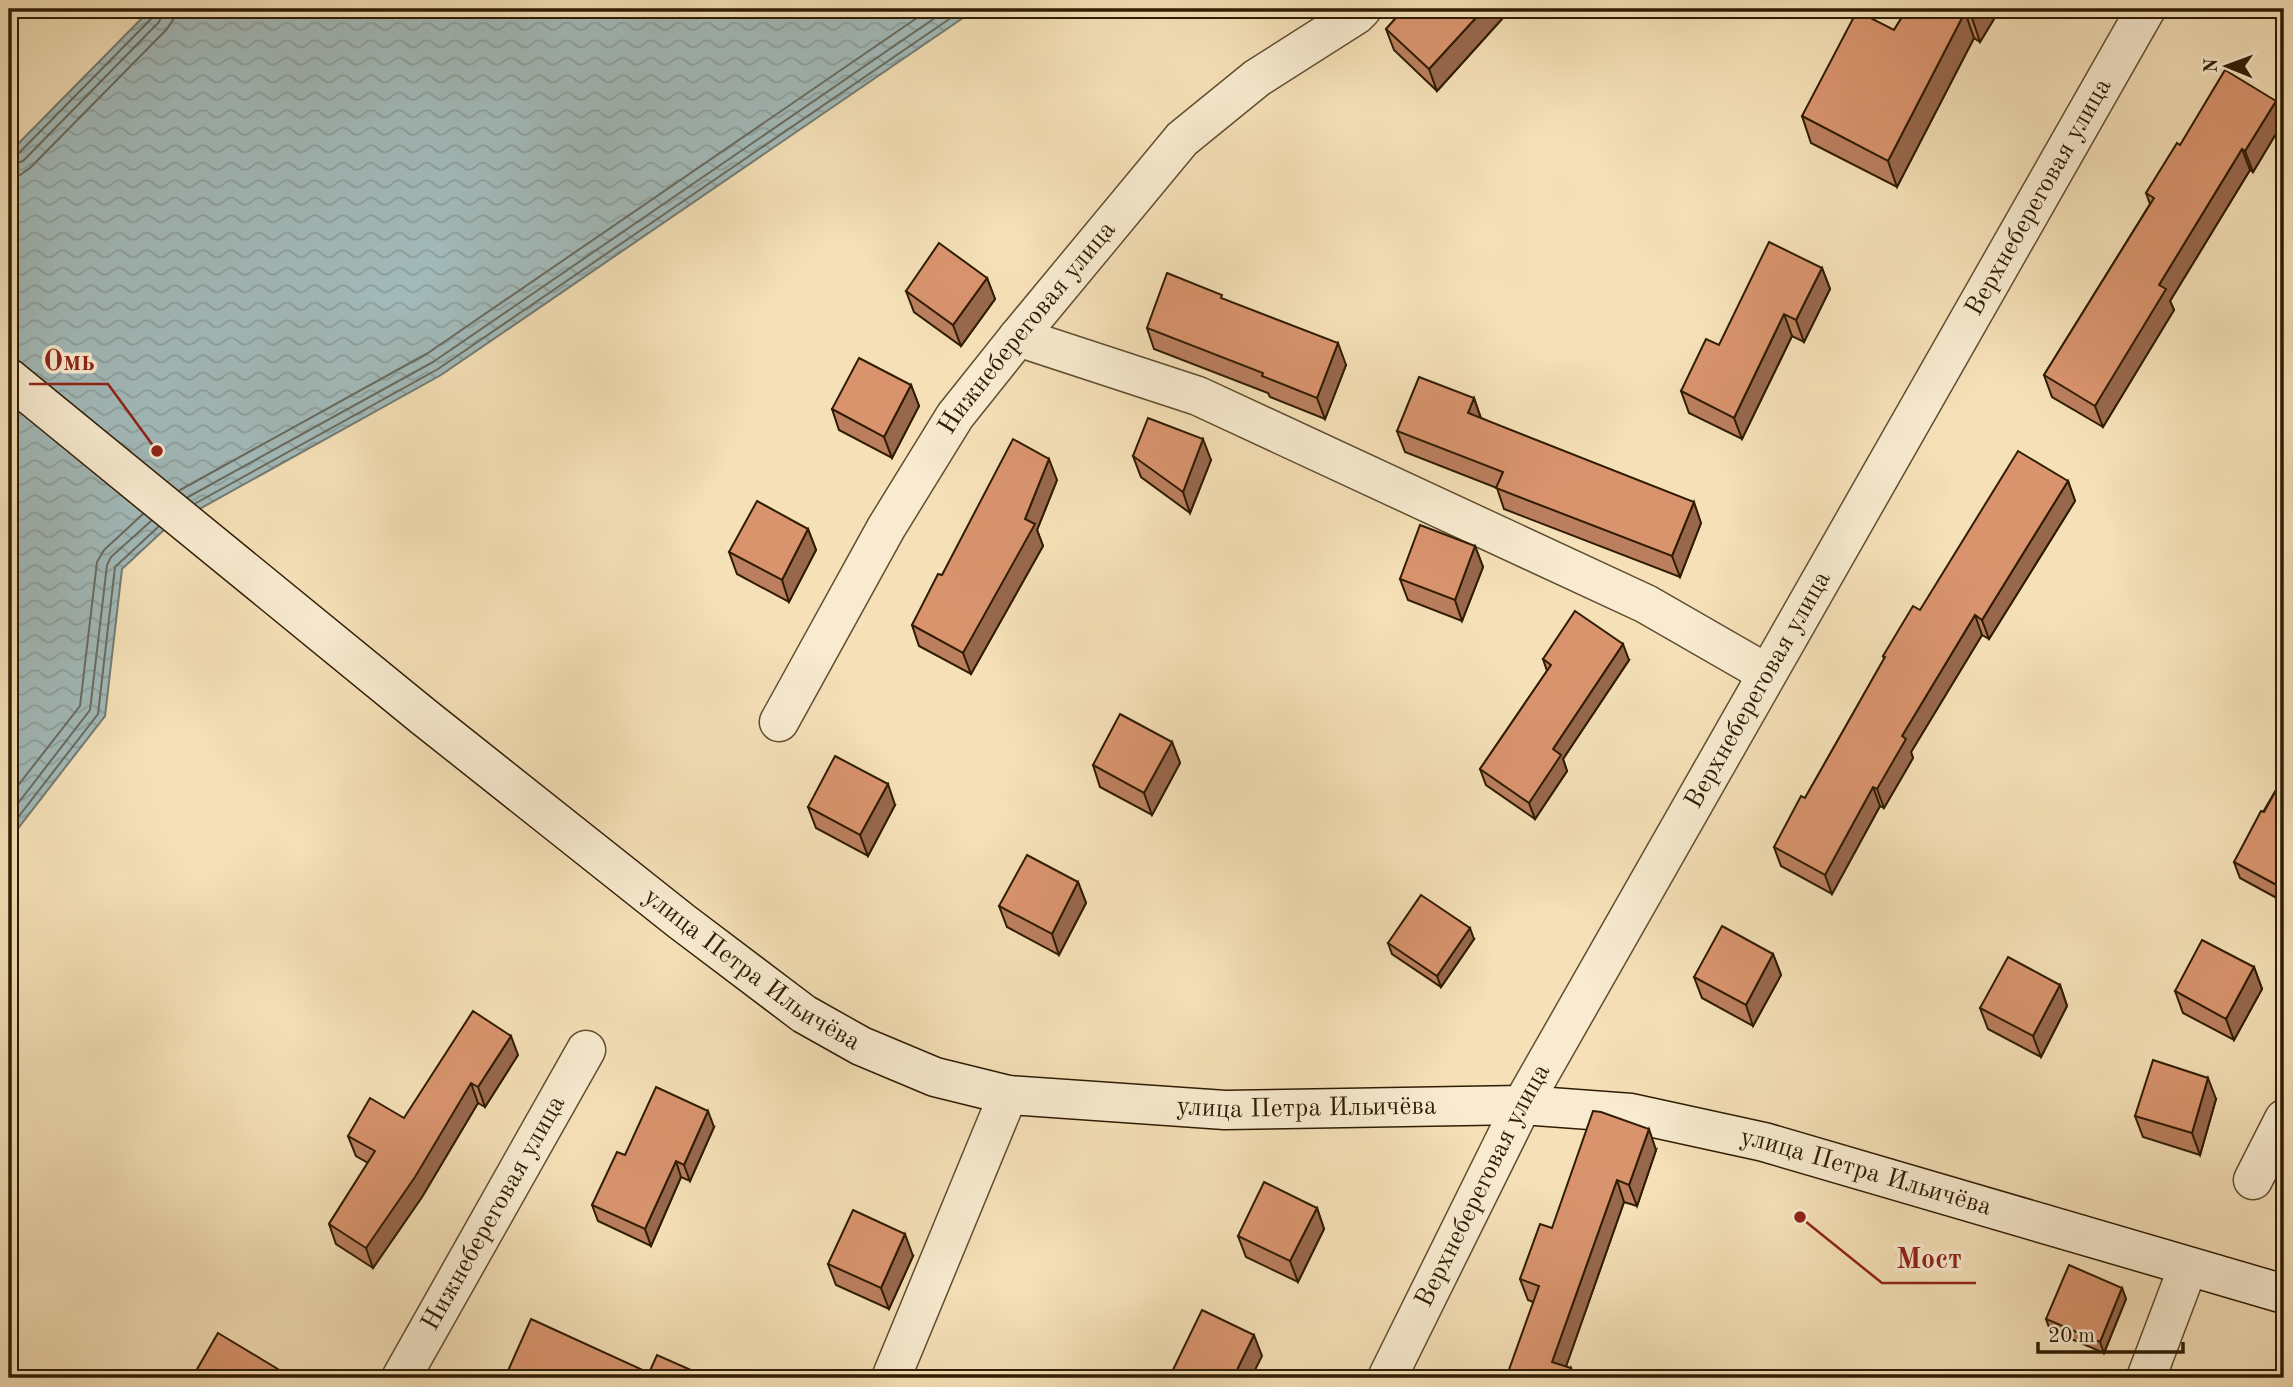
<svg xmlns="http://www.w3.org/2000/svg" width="2293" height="1387" font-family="'Old Standard TT',serif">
	<defs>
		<pattern id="water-waves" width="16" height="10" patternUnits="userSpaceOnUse" patternTransform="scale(1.75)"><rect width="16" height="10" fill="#a2baba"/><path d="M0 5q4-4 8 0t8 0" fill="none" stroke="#8c9f9e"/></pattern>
	</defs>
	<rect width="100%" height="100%" fill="#f5e0b7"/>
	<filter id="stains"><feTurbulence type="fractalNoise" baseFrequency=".00286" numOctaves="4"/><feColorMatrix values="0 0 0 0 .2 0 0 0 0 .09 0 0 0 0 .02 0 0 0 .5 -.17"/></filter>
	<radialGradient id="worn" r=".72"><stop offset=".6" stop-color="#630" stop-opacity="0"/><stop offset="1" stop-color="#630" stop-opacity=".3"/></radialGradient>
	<path fill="url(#water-waves)" stroke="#747b71" stroke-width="2" d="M151,9H976L441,375L167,527L122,569L105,716L9,840V153Z"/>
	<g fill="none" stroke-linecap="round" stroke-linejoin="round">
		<g stroke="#686b5e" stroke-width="2">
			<path d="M9,157L17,155L153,17L155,9"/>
			<path d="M9,166L23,161L159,22L164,9"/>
			<path d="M9,177L20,175L30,168L167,29L173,20L174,9"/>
			<path d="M180,490L428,353L930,9"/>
			<path d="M188,497L433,362L948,9"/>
			<path d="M196,503L438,369L964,9"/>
			<path d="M9,797L80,706L97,562L104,550L143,514"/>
			<path d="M9,815L90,710L107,565L111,557L151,521"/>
			<path d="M9,829L98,714L115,567L158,527"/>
		</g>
		<g stroke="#604d30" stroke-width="41">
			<g id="minor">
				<path d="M1018,337L1198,396L1646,604L1766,673"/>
				<path id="s1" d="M779,722L886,528L955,416L1018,337L1182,139L1257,78L1356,15L1362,9"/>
				<path d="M2253,1180L2284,1119"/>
				<path id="s2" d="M401,1378L586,1050"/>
				<path d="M891,1378L1008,1095"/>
				<path d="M2146,1378L2188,1267"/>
			</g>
		</g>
		<g stroke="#604d30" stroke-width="41">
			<g id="tertiary">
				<path id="s3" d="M1387,1378L1522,1105L2146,9"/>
			</g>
		</g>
		<g stroke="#2f1c03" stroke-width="41">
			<g id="secondary">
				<path id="s4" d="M9,378L424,717L681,921L804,1014L861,1046L935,1077L1008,1095L1225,1110L1522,1105L1631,1113L1764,1142L2284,1294"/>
			</g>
		</g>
		<use href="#minor" stroke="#f8ebd0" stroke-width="38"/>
		<use href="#tertiary" stroke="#f8ebd0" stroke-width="38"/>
		<use href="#secondary" stroke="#f8ebd0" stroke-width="38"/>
	</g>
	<g fill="#bb7f5f" stroke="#2f1c03" stroke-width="2">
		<path d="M1404,9H1511L1437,91L1394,50L1386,29Z"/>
		<path d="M1907,9H2000L1980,42L1974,38L1897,187L1811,143L1802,116L1894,30Z"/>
		<path d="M2283,122L2253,172L2250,170L2170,301L2174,310L2103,427L2052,397L2044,375L2150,204L2146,193L2180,145Z"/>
		<path d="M1822,268L1830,289L1804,342L1792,336L1742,439L1689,413L1681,391L1719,345Z"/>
		<path d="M987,278L995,299L961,346L914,312L906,291Z"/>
		<path d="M1223,299L1346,365L1325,419L1270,397L1268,393L1154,349L1147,328Z"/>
		<path d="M911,385L919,406L892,458L839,430L832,409Z"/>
		<path d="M1474,398L1481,418L1701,523L1680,577L1504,509L1497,488L1405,452L1397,431Z"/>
		<path d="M1133,456L1211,460L1190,513L1141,477Z"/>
		<path d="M1057,480L1037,530L1043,546L971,674L919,646L912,625L942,575Z"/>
		<path d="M2068,481L2075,501L1989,639L1982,635L1911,752L1913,758L1884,808L1880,806L1832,894L1781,866L1774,847L1805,798L1884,659L1883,656L1920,610Z"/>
		<path d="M808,529L816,550L789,602L737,574L729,552Z"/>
		<path d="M1475,546L1483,567L1462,621L1408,600L1400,579Z"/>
		<path d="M1543,659L1629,660L1563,759L1567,771L1535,819L1486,785L1480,769L1547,671Z"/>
		<path d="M1172,742L1180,763L1152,815L1100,787L1093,765Z"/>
		<path d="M2284,776V902L2240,878L2234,862Z"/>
		<path d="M895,805L868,856L816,828L808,807Z"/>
		<path d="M1078,882L1086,903L1059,955L1007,927L999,906Z"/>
		<path d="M1474,939L1441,987L1392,954L1388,943Z"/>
		<path d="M1773,954L1781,975L1753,1026L1702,998L1694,977Z"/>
		<path d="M2254,967L2262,989L2234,1040L2183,1013L2175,991Z"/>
		<path d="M2060,985L2067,1006L2041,1057L1988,1029L1980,1008Z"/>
		<path d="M518,1055L485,1107L478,1103L422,1197L373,1268L336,1244L329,1224L368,1163L356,1156L348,1136L404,1118Z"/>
		<path d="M2216,1099L2200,1155L2143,1137L2135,1116Z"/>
		<path d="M714,1127L690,1181L681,1177L651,1246L598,1221L592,1205L625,1155Z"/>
		<path d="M1656,1150L1637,1206L1624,1202L1566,1366L1568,1378L1533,1302L1528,1300L1520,1279L1552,1228Z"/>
		<path d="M1317,1208L1324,1229L1298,1282L1246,1257L1238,1236Z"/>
		<path d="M913,1256L889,1309L836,1285L828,1264Z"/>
		<path d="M2122,1288L2126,1299L2104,1353L2050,1330L2046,1319Z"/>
		<path d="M196,1371L288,1378H198Z"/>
		<path d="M507,1373H649L709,1378H509Z"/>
	</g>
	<g fill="#98684d" stroke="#2f1c03" stroke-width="2">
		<path d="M1484,9H1511L1437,91L1429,69Z"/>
		<path d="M1975,9H2000L1980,42L1971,15Z"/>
		<path d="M1965,12L1974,38L1897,187L1888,161Z"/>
		<path d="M2276,101L2283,122L2253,172L2245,151Z"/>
		<path d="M2242,149L2250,170L2170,301L2174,310L2103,427L2095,406L2159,285Z"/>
		<path d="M1822,268L1830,289L1804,342L1796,320Z"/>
		<path d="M987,278L995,299L961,346L953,325Z"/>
		<path d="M1784,314L1792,336L1742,439L1734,418Z"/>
		<path d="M1338,343L1346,365L1325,419L1317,398Z"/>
		<path d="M911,385L919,406L892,458L884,437Z"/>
		<path d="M1474,398L1481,419L1468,413Z"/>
		<path d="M1203,439L1211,460L1190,513L1183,492Z"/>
		<path d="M1049,459L1057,480L1037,530L1043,546L971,674L963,653L1025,519Z"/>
		<path d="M2068,481L2075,501L1989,639L1982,620Z"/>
		<path d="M1694,502L1701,523L1680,577L1672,556Z"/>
		<path d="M808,529L816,550L789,602L782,580Z"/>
		<path d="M1475,546L1483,567L1462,621L1455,600Z"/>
		<path d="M1975,615L1982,635L1911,752L1913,758L1884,808L1877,789L1902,736Z"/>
		<path d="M1623,644L1629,660L1563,759L1567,771L1535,819L1529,803L1553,749Z"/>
		<path d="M1172,742L1180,763L1152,815L1144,793Z"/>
		<path d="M888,784L895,805L868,856L860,835Z"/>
		<path d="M1873,787L1880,806L1832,894L1825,875Z"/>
		<path d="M1078,882L1086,903L1059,955L1052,934Z"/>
		<path d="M1470,928L1474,939L1441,987L1437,976Z"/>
		<path d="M1773,954L1781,975L1753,1026L1746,1005Z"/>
		<path d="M2254,967L2262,989L2234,1040L2226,1019Z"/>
		<path d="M2060,985L2067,1006L2041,1057L2033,1036Z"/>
		<path d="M511,1036L518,1055L485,1107L478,1087Z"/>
		<path d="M2208,1078L2216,1099L2200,1155L2192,1133Z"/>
		<path d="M471,1083L478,1103L422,1197L373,1268L366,1248Z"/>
		<path d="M708,1111L714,1127L690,1181L684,1165Z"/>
		<path d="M1649,1129L1656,1150L1637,1206L1629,1185Z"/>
		<path d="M676,1161L681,1177L651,1246L645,1229Z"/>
		<path d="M1617,1180L1624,1202L1562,1378L1552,1362Z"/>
		<path d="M1317,1208L1324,1229L1298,1282L1290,1261Z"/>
		<path d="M905,1234L913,1256L889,1309L881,1288Z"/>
		<path d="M2122,1288L2126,1299L2104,1353L2100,1342Z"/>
		<path d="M1254,1335L1262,1356L1251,1378H1233Z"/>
		<path d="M1571,1368L1575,1378H1568Z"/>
	</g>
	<g fill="#d9946e" stroke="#2f1c03" stroke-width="2">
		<path d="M1404,9H1484L1429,69L1386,29Z"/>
		<path d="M1907,9H1975L1971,15L1965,12L1888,161L1802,116L1857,11L1894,30Z"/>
		<path d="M2225,70L2276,101L2245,151L2242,149L2159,285L2166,289L2095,406L2044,375L2154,198L2146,193L2177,143L2180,145Z"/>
		<path d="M1769,242L1822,268L1796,320L1784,314L1734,418L1681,391L1706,339L1719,345Z"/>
		<path d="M939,243L987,278L953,325L906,291Z"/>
		<path d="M1167,273L1222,295L1221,298L1338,343L1317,398L1262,376L1263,373L1147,328Z"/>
		<path d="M859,358L911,385L884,437L832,409Z"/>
		<path d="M1419,377L1474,398L1468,413L1694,502L1672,556L1496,488L1503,472L1397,431Z"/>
		<path d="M1148,418L1203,439L1183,492L1133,456Z"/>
		<path d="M1013,439L1049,459L1025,519L1035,524L963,653L912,625L938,574L942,575Z"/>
		<path d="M2018,451L2068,481L1982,620L1975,615L1902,736L1906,739L1877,789L1873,787L1825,875L1774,847L1801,796L1805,798L1885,657L1883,656L1913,606L1920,610Z"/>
		<path d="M757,501L808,529L782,580L729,552Z"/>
		<path d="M1420,525L1475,546L1455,600L1400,579Z"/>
		<path d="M1575,611L1623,644L1553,749L1561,755L1529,803L1480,769L1551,665L1543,659Z"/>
		<path d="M1120,714L1172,742L1144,793L1093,765Z"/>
		<path d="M835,756L888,784L860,835L808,807Z"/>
		<path d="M2284,776V889L2234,862L2261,811L2264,812Z"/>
		<path d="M1027,855L1078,882L1052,934L999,906Z"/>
		<path d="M1421,895L1470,928L1437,976L1388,943Z"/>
		<path d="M1722,926L1773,954L1746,1005L1694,977Z"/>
		<path d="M2202,940L2254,967L2226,1019L2175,991Z"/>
		<path d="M2008,957L2060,985L2033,1036L1980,1008Z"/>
		<path d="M473,1011L511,1036L478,1087L471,1083L415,1177L366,1248L329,1224L375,1151L348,1136L370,1098L404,1118Z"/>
		<path d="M2153,1060L2208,1078L2192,1133L2135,1116Z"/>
		<path d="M656,1087L708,1111L684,1165L676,1161L645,1229L592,1205L617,1152L625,1155Z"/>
		<path d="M1593,1111L1601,1112L1649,1129L1629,1185L1617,1180L1552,1362L1571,1368L1568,1378H1506L1539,1286L1520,1279L1540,1224L1552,1228Z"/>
		<path d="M1264,1182L1317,1208L1290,1261L1238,1236Z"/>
		<path d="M853,1210L905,1234L881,1288L828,1264Z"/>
		<path d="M2069,1265L2122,1288L2100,1342L2046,1319Z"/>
		<path d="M1202,1310L1254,1335L1233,1378H1169Z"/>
		<path d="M531,1319L649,1373L657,1355L709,1378H518L507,1373Z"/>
		<path d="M218,1333L286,1374L283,1378H208L196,1371Z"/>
		<path d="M1161,1375L1168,1378H1159Z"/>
	</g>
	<g text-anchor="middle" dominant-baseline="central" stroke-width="7" stroke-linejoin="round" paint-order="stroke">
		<g font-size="26" fill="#2f1c03" stroke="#f8ebd0">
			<text stroke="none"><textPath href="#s3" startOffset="1349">Верхнебереговая улица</textPath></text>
			<text stroke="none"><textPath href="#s1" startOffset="467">Нижнебереговая улица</textPath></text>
			<text stroke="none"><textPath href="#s3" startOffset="782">Верхнебереговая улица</textPath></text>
			<text stroke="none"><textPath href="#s4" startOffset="950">улица Петра Ильичёва</textPath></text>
			<text stroke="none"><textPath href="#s4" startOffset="1538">улица Петра Ильичёва</textPath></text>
			<text stroke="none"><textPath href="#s4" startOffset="2105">улица Петра Ильичёва</textPath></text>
			<text stroke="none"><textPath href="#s3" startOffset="215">Верхнебереговая улица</textPath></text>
			<text stroke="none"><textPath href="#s2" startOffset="189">Нижнебереговая улица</textPath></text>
		</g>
	</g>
	<path fill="none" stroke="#8f2418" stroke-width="2.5" d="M157 451L108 384H29M1800 1217L1882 1283H1976"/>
	<g fill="#8f2418" stroke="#f8ebd0" stroke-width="2.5">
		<circle cx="157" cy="451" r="7"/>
		<circle cx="1800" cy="1217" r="7"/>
	</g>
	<g font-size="28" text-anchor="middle" font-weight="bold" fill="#8f2418" stroke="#f8ebd0" stroke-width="7" stroke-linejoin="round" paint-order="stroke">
		<text x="69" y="370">Омь</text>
		<text x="1929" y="1268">Мост</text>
	</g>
	<rect width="2293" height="1387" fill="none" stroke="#f5e0b7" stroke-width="35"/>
	<rect x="10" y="10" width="2272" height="1366" fill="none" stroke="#2f1c03" stroke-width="3.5"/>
	<rect x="18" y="18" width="2258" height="1352" fill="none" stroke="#2f1c03" stroke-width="2"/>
	<g transform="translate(2227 66) rotate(271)" stroke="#f8ebd0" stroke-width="5" paint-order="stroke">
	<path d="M0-5L12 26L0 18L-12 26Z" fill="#2f1c03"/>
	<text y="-10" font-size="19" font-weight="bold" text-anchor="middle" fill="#2f1c03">N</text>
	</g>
	<path d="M2038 1342v10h145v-10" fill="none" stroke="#2f1c03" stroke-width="3.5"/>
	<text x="2048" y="1342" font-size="21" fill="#2f1c03" stroke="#f8ebd0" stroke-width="5" paint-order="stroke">20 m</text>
	<rect width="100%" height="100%" filter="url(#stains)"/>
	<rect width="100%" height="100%" fill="url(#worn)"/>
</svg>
